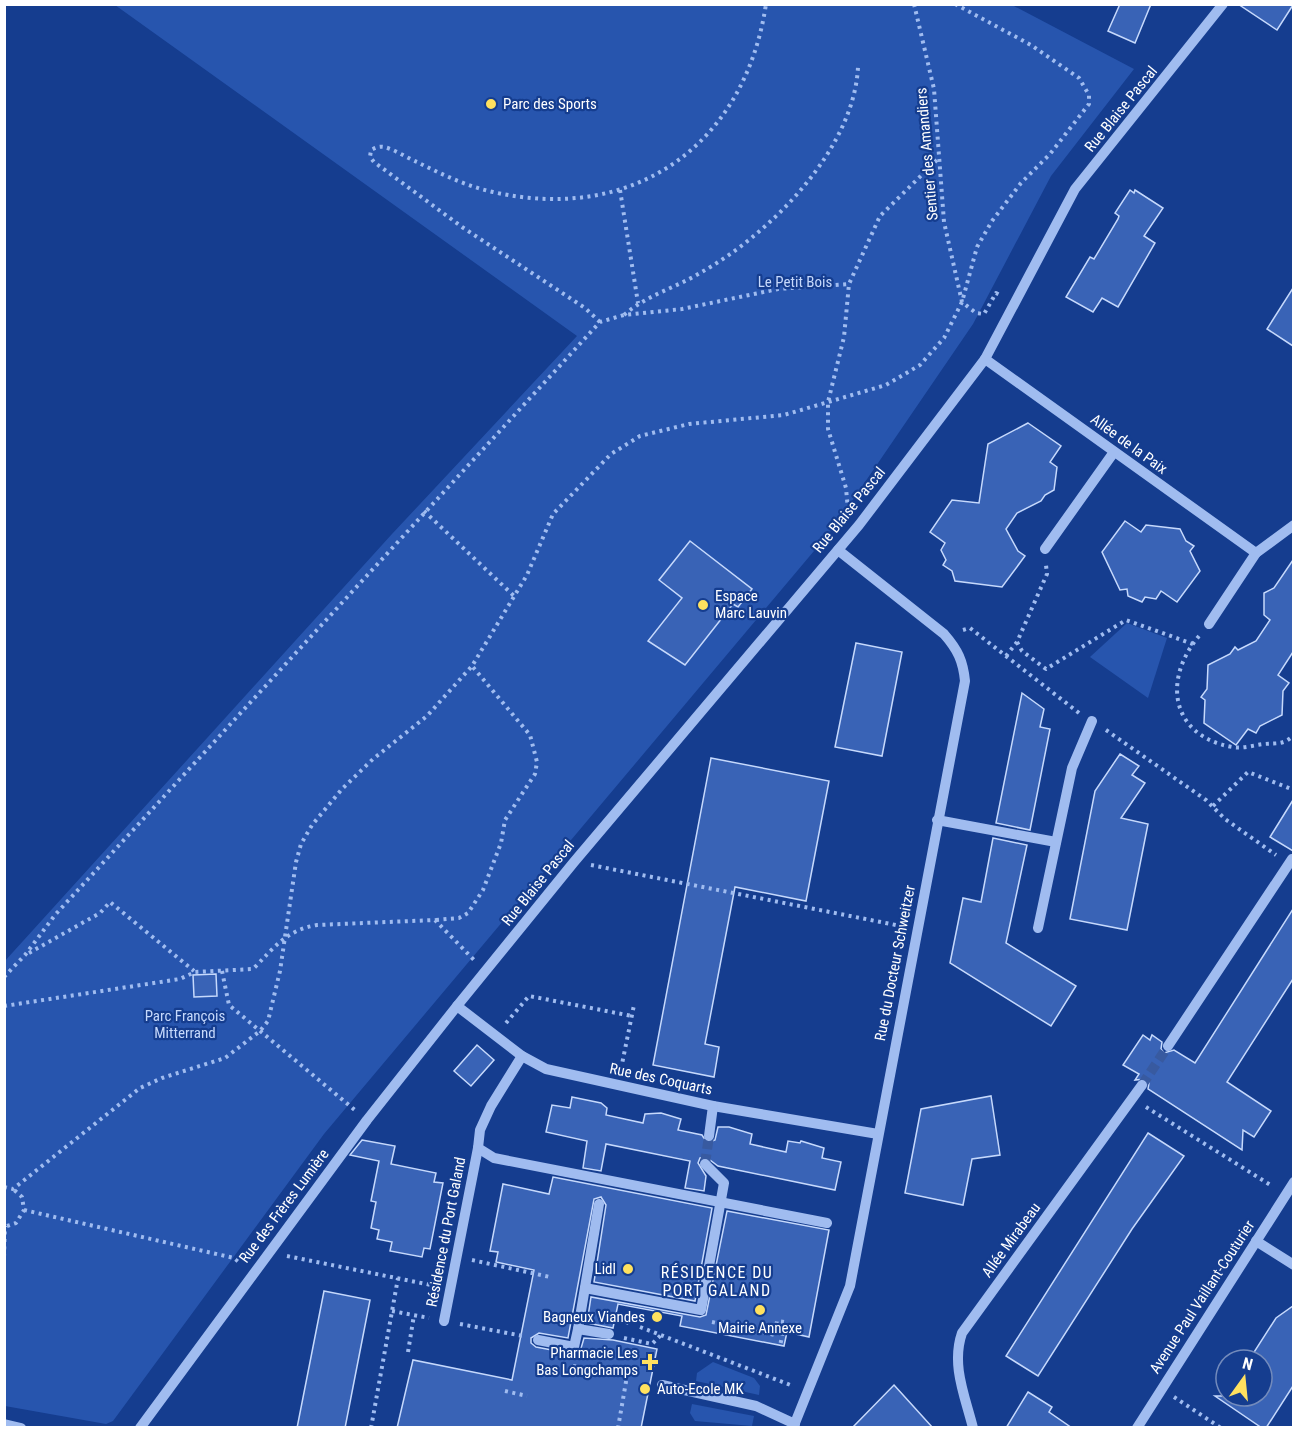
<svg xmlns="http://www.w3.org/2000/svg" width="1298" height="1432" font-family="'Roboto Condensed',sans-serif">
	<rect width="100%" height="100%" fill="#153d8f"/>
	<g fill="#2755ae">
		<path d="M115,5H1012L1134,69L1051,176L973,324L835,526L324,1134L113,1421L106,1424L5,1406L4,962L392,534L577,336Z"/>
		<path d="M1127,623L1167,638L1148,698L1090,657Z"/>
		<path d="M713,1362L754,1378L760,1386L759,1395L696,1381L697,1373Z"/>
		<path d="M692,1404L754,1416L752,1426L695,1421L690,1413Z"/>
	</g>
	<g fill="#3963b6" stroke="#c6d9fc" stroke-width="1.5">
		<path d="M1120,4H1151L1135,43L1108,31Z"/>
		<path d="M1238,4H1293V5L1277,30Z"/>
		<path d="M1130,190L1134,193L1135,190L1163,208L1144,236L1155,243L1118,307L1102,298L1093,312L1066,297L1090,257L1094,259L1118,219L1119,216L1115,213Z"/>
		<path d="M1293,288V346L1267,329Z"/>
		<path d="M1028,423L1061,446L1050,462L1057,467L1054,490L1045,495L1041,501L1017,513L1006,529L1018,551L1025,556L1002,587L955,581L952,571L943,565L946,560L941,550L945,543L930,532L952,500L979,503L988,444Z"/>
		<path d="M1125,521L1141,532L1146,525L1180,529L1186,541L1194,546L1190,551L1200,571L1177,602L1161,591L1156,599L1145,597L1142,602L1128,596L1127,589L1120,590L1102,552Z"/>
		<path d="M690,541L752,589L738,607L733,604L685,665L648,641L682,598L659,580Z"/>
		<path d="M1293,560V652L1278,675L1289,683L1283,691L1282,715L1260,726L1256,733L1248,729L1236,745L1204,723L1205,700L1201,697L1207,689L1208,665L1230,654L1235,647L1238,650L1256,641L1270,620L1264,615V593L1274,588Z"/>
		<path d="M856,643L902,652L882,756L835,747Z"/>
		<path d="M1022,693L1044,709L1040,727L1050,729L1030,830L996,823Z"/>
		<path d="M1120,754L1139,766L1132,775L1145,783L1121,818L1148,824L1127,930L1070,919L1095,791Z"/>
		<path d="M711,758L829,781L806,901L735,887L705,1044L719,1047L714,1077L653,1065Z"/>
		<path d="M1293,800V851L1270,837Z"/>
		<path d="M993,838L1027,845L1006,943L1076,986L1051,1026L950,963L963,898L981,902Z"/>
		<path d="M1293,909V979L1227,1082L1271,1111L1254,1137L1243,1130L1242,1150L1148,1089L1149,1083L1146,1079L1135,1080L1139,1074L1123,1065L1143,1035L1150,1040L1152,1035L1162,1042L1161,1049L1164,1053L1174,1050L1195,1063Z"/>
		<path d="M216,974L217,996L194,997L193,975Z"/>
		<path d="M477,1045L494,1060L471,1086L454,1071Z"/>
		<path d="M991,1096L1000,1155L972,1159L963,1205L905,1193L921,1109Z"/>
		<path d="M572,1097L601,1103L607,1108L606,1115L643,1123L645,1114L661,1113L681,1119L678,1130L702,1135L707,1143L715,1140L718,1127H729L752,1134L750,1144L786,1152L788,1141L800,1143L801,1141L824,1148L822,1158L841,1162L835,1190L718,1166L706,1157L700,1158L698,1163L706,1176L704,1191L685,1188L690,1161L606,1144L601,1171L583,1168L587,1141L546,1132L552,1105L570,1108Z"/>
		<path d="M1148,1133L1184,1156L1132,1229L1038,1376L1006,1356Z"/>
		<path d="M362,1140L395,1146L391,1164L436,1173L434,1182L443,1183L430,1249L424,1248L422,1257L390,1251L392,1242L377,1239L379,1230L371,1228L376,1202L371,1201L379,1161L350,1155Z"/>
		<path d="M553,1177L712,1208L695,1301L594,1282L606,1205L601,1197L594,1199L568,1338L539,1333L531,1338V1343L536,1347L573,1354L580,1352L584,1338L613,1340L657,1349L641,1428H397L413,1360L512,1380L534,1270L496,1262L498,1252L490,1251L503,1184L549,1194Z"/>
		<path d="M727,1211L829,1230L809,1337L787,1332L784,1346L680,1326L682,1316L618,1304L613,1328L587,1323L591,1297L700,1317L706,1315Z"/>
		<path d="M324,1291L370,1300L345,1428H297Z"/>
		<path d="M1293,1306V1386L1266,1428H1262L1215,1396H1262V1360H1249L1276,1318Z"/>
		<path d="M894,1385L933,1428H852Z"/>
		<path d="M1028,1392L1052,1407L1049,1412L1072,1428H1006Z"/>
	</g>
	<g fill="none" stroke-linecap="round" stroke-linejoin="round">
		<g stroke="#385aa0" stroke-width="10" stroke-dasharray="10 5" stroke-linecap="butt">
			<path d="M1142,1085L1168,1046"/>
			<path d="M705,1164L709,1136"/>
		</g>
		<g stroke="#a0bcf0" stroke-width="4" stroke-dasharray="3 4.5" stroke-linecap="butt">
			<path d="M914,4L934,89L944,222L962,302L976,313L984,314L996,293L1002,296"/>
			<path d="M620,190L638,303"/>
			<path d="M624,315C647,295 675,288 700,273C769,235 854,150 858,67"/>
			<path d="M600,322L585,308L462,227L374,162L370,157L371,150C375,148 379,146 384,147C394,149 407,158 417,162C441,174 466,186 493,192C634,224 745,145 766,4"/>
			<path d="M848,510L846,488L828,429V402L844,337L849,284L880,216L940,157"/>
			<path d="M424,511L514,596"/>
			<path d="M963,630L970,628L1079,713"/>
			<path d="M1199,636C1162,680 1171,736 1232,747C1243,749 1254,745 1264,744C1277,743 1284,745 1294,735"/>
			<path d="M1017,642L1022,651L1046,669L1126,620L1193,644"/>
			<path d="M1006,656L1017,642L1047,574L1046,565"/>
			<path d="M1106,730L1206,800L1225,819L1276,855"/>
			<path d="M1213,806L1248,772L1294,790"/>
			<path d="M591,865L901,926"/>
			<path d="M436,920L459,918L468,913L483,890L501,843L505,820L535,774L537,762L530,735L472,666"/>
			<path d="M29,953L100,913L110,902L194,971"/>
			<path d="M222,971L229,1005L356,1111"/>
			<path d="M4,977L25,955L55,915L600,322L624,315L682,309L778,289L849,284"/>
			<path d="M4,1006L180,979L195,972L253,969C274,948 286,930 317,925L435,920L474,960"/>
			<path d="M506,1023L529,996L632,1016"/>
			<path d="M621,1069L634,1005"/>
			<path d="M1146,1107L1272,1186"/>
			<path d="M4,1187L13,1189L140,1088L162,1078L225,1058L260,1031L268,1021L280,971L296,862L301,844L312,825L342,789L373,759L427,716L472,666L527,575L553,514L611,454L640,436L689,424L784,415L886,385L920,365L944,338L962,302L977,247L992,221L1021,183L1050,154L1089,104V95L1079,78L1031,45L955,4"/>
			<path d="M24,1210L234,1258L241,1264"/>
			<path d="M7,1226L16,1223L24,1210L22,1197L13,1189"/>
			<path d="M287,1256L436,1286"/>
			<path d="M4,1257L5,1226"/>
			<path d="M472,1260L550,1277"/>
			<path d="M392,1311L429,1318"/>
			<path d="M619,1319L631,1324"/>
			<path d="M712,1322L775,1335L777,1321L785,1322L780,1346"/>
			<path d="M460,1324L523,1336"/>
			<path d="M640,1327L793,1386"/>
			<path d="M624,1338L652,1344L661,1335"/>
			<path d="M408,1352L414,1315"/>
			<path d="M573,1366L627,1376L618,1428"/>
			<path d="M505,1391L527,1396"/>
			<path d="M1174,1397L1221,1428"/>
			<path d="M371,1428L398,1278"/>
		</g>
		<g stroke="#a0bcf0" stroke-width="10">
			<path d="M985,359L1256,553L1209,624"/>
			<path d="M1045,549L1114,452"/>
			<path d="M1256,553L1294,525"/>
			<path d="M937,820L1056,842"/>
			<path d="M1038,928L1072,768L1092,721"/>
			<path d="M457,1006L522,1056L546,1069L713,1106L878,1134"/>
			<path d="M1168,1046L1292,859"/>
			<path d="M522,1056L491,1106L480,1130L478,1148L494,1158L827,1223"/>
			<path d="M709,1136L713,1106"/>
			<path d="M599,1204L578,1329L609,1334"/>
			<path d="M1256,1241L1294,1265"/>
			<path d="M585,1288L701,1310L724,1183L705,1164"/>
			<path d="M444,1321L478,1148"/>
			<path d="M538,1340L574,1347L578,1329"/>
			<path d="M662,1385L756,1406L795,1424"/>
			<path d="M4,1424L21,1428"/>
			<path d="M140,1428L367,1120L457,1006L574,862L859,525L985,359L1075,189L1223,4"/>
			<path d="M793,1428L850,1286L965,681C963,661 958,650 944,634L838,550"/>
			<path d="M973,1428C965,1396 951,1365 962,1333L1142,1085"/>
			<path d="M1137,1428L1294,1182"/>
		</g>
	</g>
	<g fill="#ffe15f" stroke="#153d8f" stroke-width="2">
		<circle cx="491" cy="104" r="6"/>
		<circle cx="703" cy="605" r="6"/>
		<circle cx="628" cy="1269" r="6"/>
		<circle cx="760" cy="1310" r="6"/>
		<circle cx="657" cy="1317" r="6"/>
		<path d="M647 1353h6v6h6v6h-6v6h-6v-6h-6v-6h6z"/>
		<circle cx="645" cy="1389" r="6"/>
	</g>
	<g text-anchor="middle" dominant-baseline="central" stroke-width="4.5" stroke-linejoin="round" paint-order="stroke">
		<g font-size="15" fill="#fff" stroke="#153d8f" text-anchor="start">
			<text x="503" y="104">Parc des Sports</text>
			<text x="715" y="596">Espace<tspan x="715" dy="17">Marc Lauvin</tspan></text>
			<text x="616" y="1269" text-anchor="end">Lidl</text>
			<text x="645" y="1317" text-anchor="end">Bagneux Viandes</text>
			<text x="760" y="1328" text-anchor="middle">Mairie Annexe</text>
			<text x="638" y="1353" text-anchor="end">Pharmacie Les<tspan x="638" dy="17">Bas Longchamps</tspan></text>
			<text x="657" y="1389">Auto-Ecole MK</text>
		</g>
		<g font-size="15" fill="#fff" stroke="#153d8f">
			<text transform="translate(1121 109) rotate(-51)">Rue Blaise Pascal</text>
			<text transform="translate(927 154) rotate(-95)">Sentier des Amandiers</text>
			<text transform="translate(1129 444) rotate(36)">Allée de la Paix</text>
			<text transform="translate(849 510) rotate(-51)">Rue Blaise Pascal</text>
			<text transform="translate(538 883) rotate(-51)">Rue Blaise Pascal</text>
			<text transform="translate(895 963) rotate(-79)">Rue du Docteur Schweitzer</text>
			<text transform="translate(661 1079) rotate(12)">Rue des Coquarts</text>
			<text transform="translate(284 1206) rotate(-53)">Rue des Frères Lumière</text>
			<text transform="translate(446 1232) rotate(-79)">Résidence du Port Galand</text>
			<text transform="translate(1011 1240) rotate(-54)">Allée Mirabeau</text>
			<text transform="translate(1202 1297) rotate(-57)">Avenue Paul Vaillant-Couturier</text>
		</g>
		<g font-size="15" fill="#c6d9fc" stroke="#153d8f">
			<text x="795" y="282">Le Petit Bois</text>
			<text x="185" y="1016">Parc François<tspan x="185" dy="17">Mitterrand</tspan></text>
		</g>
		<g font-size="16" letter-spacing="1.5" fill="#fff" stroke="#153d8f">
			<text x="717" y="1272">RÉSIDENCE DU<tspan x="717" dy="18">PORT GALAND</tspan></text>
		</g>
	</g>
	<rect width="1298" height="1432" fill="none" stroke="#ffffff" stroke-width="12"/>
	<g transform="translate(1244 1378) rotate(15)"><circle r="28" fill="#153d8f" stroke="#738bbc" stroke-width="1.5"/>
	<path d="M0-4.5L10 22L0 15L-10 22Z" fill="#ffe15f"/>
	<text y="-9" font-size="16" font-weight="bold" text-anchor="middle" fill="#ffffff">N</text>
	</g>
</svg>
